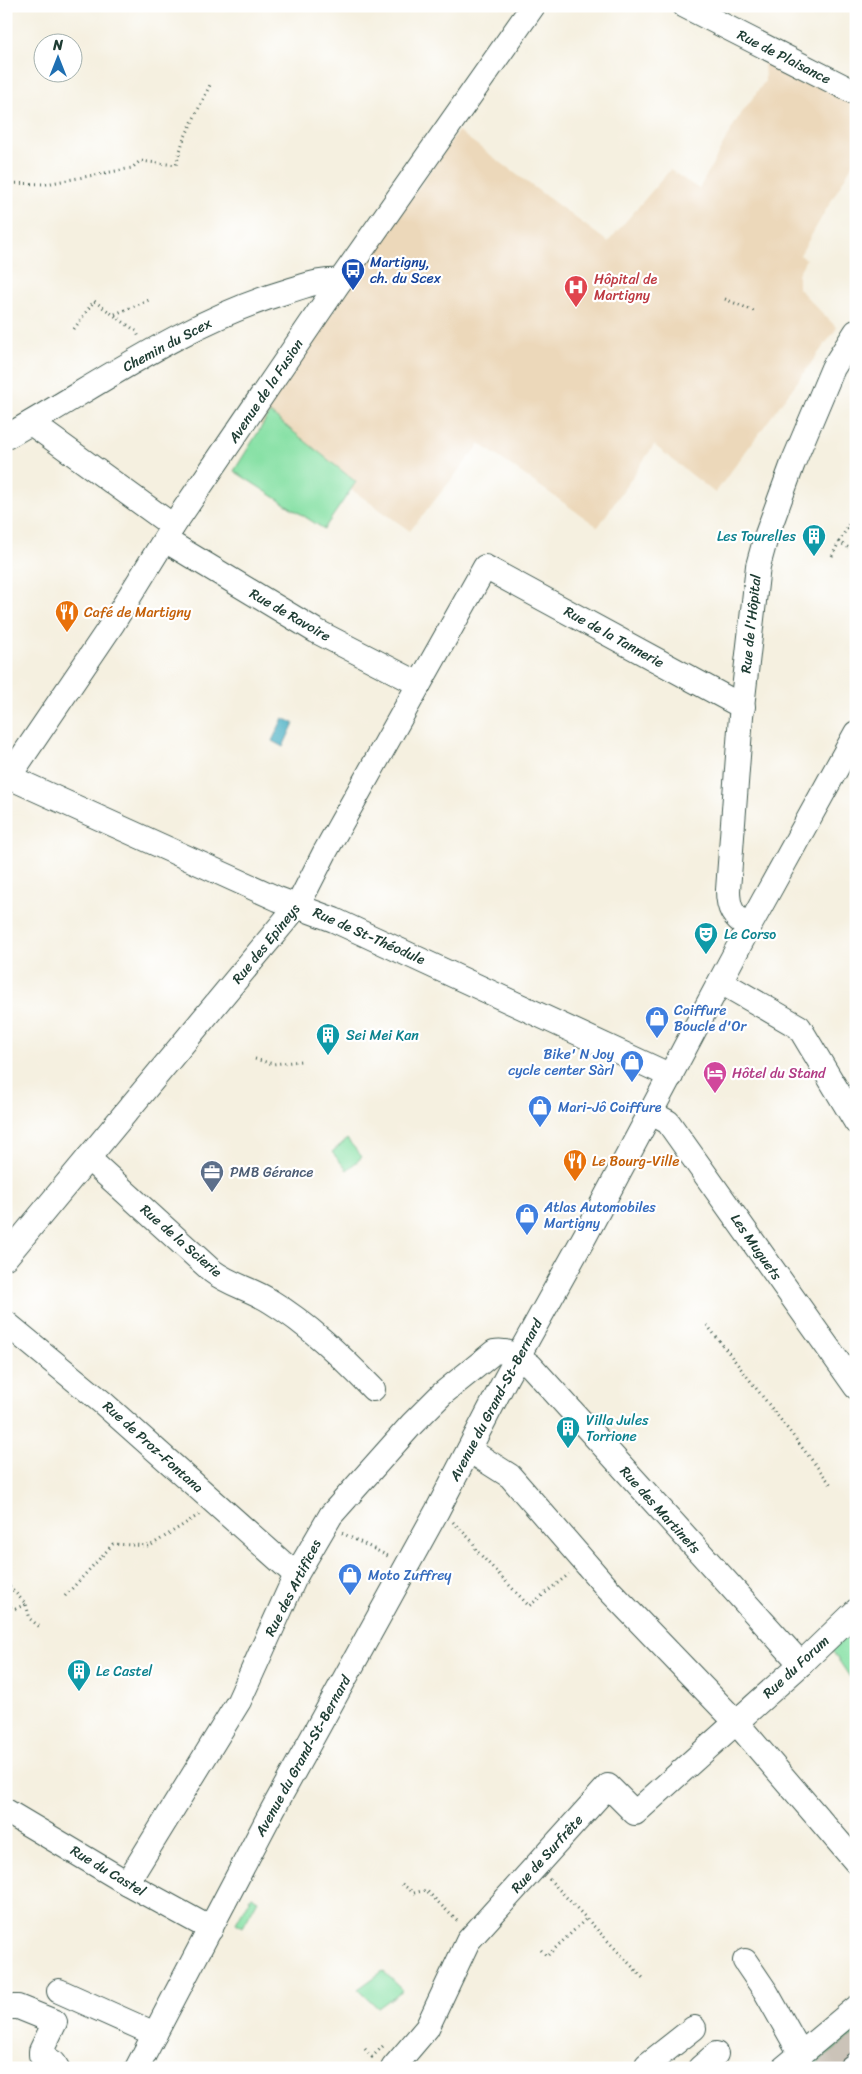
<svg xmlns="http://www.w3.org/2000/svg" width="862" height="2074" font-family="Sriracha,sans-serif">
	<rect width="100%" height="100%" fill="#fff"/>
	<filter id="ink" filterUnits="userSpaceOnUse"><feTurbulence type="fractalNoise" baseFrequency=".02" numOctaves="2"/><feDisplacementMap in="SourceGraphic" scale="10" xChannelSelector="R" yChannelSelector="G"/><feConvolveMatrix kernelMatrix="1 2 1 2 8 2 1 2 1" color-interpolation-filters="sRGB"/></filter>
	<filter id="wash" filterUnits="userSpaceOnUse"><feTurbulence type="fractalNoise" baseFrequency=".0096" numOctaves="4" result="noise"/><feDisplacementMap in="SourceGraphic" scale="20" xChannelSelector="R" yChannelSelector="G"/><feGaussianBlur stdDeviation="1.12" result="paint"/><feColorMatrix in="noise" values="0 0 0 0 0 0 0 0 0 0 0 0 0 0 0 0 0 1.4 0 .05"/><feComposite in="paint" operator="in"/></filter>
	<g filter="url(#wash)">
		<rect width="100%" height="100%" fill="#f5f0e0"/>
		<path fill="#ecd8ba" d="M764,59L856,103V158L800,255L806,259L798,274V288L837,328L715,493L654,445L598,527L480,444L410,531L256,422L458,131L608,242L670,170L699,189L736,121L765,81Z"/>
		<path fill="#cbc3b8" d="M856,2026V2068H801L808,2062Z"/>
		<g fill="#88e1a6" stroke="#548f6d">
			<path d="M270,413L356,482L324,529L234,471Z"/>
			<path d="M347,1139L362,1157L347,1170L332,1152Z"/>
			<path d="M856,1623V1686L829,1646Z"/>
			<path d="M251,1896L258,1900L243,1927L236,1923Z"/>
			<path d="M383,1971L403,1990L378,2008L358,1989Z"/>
			<path d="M856,2025V2033L810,2068H804Z"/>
		</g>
		<path fill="#40abc0" stroke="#30747a" d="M283,718L294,723L283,747L272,741Z"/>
	</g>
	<g filter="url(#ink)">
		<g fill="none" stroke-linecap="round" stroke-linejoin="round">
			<g stroke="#3f584e" stroke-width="26">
				<g id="minor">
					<path d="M685,6L856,93"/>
					<path d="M31,423L173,526"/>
					<path d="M6,437C98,385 186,321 288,291C305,286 322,279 340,281"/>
					<path d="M165,540L316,631L419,684"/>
					<path d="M9,777L278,899L334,920L671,1076"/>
					<path d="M6,781L113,623L173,526L340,281L533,6"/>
					<path d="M749,927C733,917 728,909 728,890L741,716L758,566L766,537L793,463L833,368L856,332"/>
					<path d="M721,982L799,1027L856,1122"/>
					<path d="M651,1113L668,1122L856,1387"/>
					<path d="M88,1158L212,1271C230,1285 252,1289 270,1301C308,1324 342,1357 373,1389"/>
					<path d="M6,1257L298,905L325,852L485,567L743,707"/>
					<path d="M6,1323L103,1403L296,1575"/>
					<path d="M469,1450L510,1476L608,1589L735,1721L856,1862"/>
					<path d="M6,1811L127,1883L211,1929"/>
					<path d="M127,1883L239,1701L296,1575L331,1515L412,1424L442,1394L494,1352C508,1349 520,1358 531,1366L801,1664"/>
					<path d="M745,1961L766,1992L801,2054"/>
					<path d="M59,1991L155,2034"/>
					<path d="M6,2007H18L55,2022L41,2051V2055L54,2063L57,2068"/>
					<path d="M137,2068L273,1809L437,1511L506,1378L585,1236L749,927L856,733"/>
					<path d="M393,2068L427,2028L468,1941L608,1786L635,1813L801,1664L856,1611"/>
					<path d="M650,2068L647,2065L694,2028"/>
					<path d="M700,2068L716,2054"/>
					<path d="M784,2068L856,2008"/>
					<path d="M851,2068L856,2064"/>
				</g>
			</g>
			<g stroke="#3f584e" stroke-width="3" stroke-dasharray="1 4" stroke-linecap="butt">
				<path d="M6,183L46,184L132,168L140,161L176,165L183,141L211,83"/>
				<path d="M725,299L756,312"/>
				<path d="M115,314L149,300"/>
				<path d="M74,329L94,301L136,331L139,337"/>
				<path d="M851,520L847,528L856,537"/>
				<path d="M839,542L847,528"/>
				<path d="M832,556L839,542L856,552"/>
				<path d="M255,1059L273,1064L301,1061"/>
				<path d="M707,1325L832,1486"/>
				<path d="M453,1522L473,1542L476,1550L529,1606L569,1574"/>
				<path d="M342,1533L390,1557"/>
				<path d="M6,1583L26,1604L30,1619L41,1628"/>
				<path d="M65,1596L113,1544L150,1546L200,1514"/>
				<path d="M6,1605L15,1609L26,1604"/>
				<path d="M549,1879L644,1979"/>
				<path d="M402,1884L414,1893L426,1890L459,1923"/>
				<path d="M541,1950L547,1956L587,1918"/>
				<path d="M365,2049L372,2057L385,2044"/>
			</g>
			<use href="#minor" stroke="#fff" stroke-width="24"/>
		</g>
	</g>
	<defs>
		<g id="bus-pin" transform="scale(1.25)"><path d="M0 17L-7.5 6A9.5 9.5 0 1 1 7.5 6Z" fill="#1a4fb4" stroke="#fff"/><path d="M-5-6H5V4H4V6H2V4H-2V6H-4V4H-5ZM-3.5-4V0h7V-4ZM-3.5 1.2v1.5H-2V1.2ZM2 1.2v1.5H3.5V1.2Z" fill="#fff"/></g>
		<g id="hospital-pin" transform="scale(1.25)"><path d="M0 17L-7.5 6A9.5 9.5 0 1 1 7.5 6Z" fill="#e0444e" stroke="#fff"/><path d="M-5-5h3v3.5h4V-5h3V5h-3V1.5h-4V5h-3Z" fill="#fff"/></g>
		<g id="building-pin" transform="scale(1.25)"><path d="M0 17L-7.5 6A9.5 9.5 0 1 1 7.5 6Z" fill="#0f9aa8" stroke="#fff"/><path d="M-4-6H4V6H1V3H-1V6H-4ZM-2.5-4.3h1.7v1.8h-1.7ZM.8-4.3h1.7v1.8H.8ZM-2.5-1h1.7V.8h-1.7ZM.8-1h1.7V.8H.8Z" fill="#fff"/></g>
		<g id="restaurant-pin" transform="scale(1.25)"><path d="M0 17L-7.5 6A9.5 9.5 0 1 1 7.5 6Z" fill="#e8710a" stroke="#fff"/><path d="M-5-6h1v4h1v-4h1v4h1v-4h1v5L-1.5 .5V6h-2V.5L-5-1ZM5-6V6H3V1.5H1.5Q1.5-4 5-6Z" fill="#fff"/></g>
		<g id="theatre-pin" transform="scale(1.25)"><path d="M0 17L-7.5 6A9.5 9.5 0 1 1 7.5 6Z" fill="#0f9aa8" stroke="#fff"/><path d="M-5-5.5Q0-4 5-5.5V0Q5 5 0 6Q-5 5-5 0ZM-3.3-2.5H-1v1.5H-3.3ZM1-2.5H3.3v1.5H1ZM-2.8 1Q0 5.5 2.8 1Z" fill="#fff"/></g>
		<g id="shop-pin" transform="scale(1.25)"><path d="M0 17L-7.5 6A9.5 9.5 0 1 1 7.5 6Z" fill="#3f7fe0" stroke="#fff"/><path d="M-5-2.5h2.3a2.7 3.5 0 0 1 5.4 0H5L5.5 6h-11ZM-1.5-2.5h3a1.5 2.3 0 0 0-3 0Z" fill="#fff"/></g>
		<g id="hotel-pin" transform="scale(1.25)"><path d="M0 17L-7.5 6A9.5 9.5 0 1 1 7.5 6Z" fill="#d1479c" stroke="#fff"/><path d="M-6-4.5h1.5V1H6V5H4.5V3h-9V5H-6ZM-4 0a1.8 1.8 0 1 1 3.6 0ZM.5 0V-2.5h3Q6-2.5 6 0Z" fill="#fff"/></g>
		<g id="office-pin" transform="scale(1.25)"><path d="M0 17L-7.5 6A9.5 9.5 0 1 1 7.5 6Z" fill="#5c6f8a" stroke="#fff"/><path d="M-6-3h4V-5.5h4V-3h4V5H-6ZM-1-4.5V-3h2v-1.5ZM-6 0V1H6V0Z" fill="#fff"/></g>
	</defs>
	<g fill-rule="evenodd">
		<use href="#bus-pin" x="353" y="270"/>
		<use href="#hospital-pin" x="576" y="287"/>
		<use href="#building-pin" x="814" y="536"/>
		<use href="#restaurant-pin" x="67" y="612"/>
		<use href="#theatre-pin" x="706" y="934"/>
		<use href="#shop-pin" x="657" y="1018"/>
		<use href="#building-pin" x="328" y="1035"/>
		<use href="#shop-pin" x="632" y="1062"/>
		<use href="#hotel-pin" x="715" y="1073"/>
		<use href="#shop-pin" x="540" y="1107"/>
		<use href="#restaurant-pin" x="575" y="1161"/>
		<use href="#office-pin" x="212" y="1172"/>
		<use href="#shop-pin" x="527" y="1215"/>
		<use href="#building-pin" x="568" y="1428"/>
		<use href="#shop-pin" x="350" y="1575"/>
		<use href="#building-pin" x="79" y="1671"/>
	</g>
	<g text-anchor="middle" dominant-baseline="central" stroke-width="4.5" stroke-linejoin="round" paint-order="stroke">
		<g font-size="14" fill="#1f3d34" stroke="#fff">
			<text transform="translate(784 57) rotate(27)">Rue de Plaisance</text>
			<text transform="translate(167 345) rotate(-28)">Chemin du Scex</text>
			<text transform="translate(266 391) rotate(-56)">Avenue de la Fusion</text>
			<text transform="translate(290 615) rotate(30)">Rue de Ravoire</text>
			<text transform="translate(751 624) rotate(-84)">Rue de l'Hôpital</text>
			<text transform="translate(614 637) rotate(29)">Rue de la Tannerie</text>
			<text transform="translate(369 936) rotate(24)">Rue de St-Théodule</text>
			<text transform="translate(266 944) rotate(-51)">Rue des Epineys</text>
			<text transform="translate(181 1241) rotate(41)">Rue de la Scierie</text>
			<text transform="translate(756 1247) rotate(55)">Les Muguets</text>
			<text transform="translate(496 1400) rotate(-62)">Avenue du Grand-St-Bernard</text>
			<text transform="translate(153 1447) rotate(42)">Rue de Proz-Fontana</text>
			<text transform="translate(660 1510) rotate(48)">Rue des Martinets</text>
			<text transform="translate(293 1588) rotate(-63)">Rue des Artifices</text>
			<text transform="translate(796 1667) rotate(-43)">Rue du Forum</text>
			<text transform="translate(303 1756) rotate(-61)">Avenue du Grand-St-Bernard</text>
			<text transform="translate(547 1854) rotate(-48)">Rue de Surfrête</text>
			<text transform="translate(108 1871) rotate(31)">Rue du Castel</text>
		</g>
		<g font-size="14" fill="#164399" stroke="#fff" text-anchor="start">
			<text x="370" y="262">Martigny,<tspan x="370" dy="16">ch. du Scex</tspan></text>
		</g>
		<g font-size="14" fill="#be3a42" stroke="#fff" text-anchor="start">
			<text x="594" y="279">Hôpital de<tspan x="594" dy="16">Martigny</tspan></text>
		</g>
		<g font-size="14" fill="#0d838f" stroke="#fff" text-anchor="start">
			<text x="796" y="536" text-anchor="end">Les Tourelles</text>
			<text x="724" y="934">Le Corso</text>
			<text x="346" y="1035">Sei Mei Kan</text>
			<text x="586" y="1420">Villa Jules<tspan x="586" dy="16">Torrione</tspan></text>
			<text x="96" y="1671">Le Castel</text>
		</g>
		<g font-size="14" fill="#c56008" stroke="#fff" text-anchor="start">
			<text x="84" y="612">Café de Martigny</text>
			<text x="592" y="1161">Le Bourg-Ville</text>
		</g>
		<g font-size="14" fill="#366cbe" stroke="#fff" text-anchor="start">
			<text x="674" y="1010">Coiffure<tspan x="674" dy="16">Boucle d'Or</tspan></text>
			<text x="614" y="1054" text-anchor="end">Bike' N Joy<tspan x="614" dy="16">cycle center Sàrl</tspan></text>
			<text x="558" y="1107">Mari-Jô Coiffure</text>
			<text x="544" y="1207">Atlas Automobiles<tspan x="544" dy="16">Martigny</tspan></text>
			<text x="368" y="1575">Moto Zuffrey</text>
		</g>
		<g font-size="14" fill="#b23c85" stroke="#fff" text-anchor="start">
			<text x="732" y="1073">Hôtel du Stand</text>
		</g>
		<g font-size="14" fill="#4e5e75" stroke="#fff" text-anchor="start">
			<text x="230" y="1172">PMB Gérance</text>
		</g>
	</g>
	<rect width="862" height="2074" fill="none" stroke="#fff" stroke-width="25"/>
	<g transform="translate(58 58)"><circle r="24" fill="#ffffff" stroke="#a5b1ae"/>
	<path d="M0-4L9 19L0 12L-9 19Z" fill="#1f6fb2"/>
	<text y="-8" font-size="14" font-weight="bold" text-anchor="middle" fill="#1f3d34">N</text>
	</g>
</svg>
